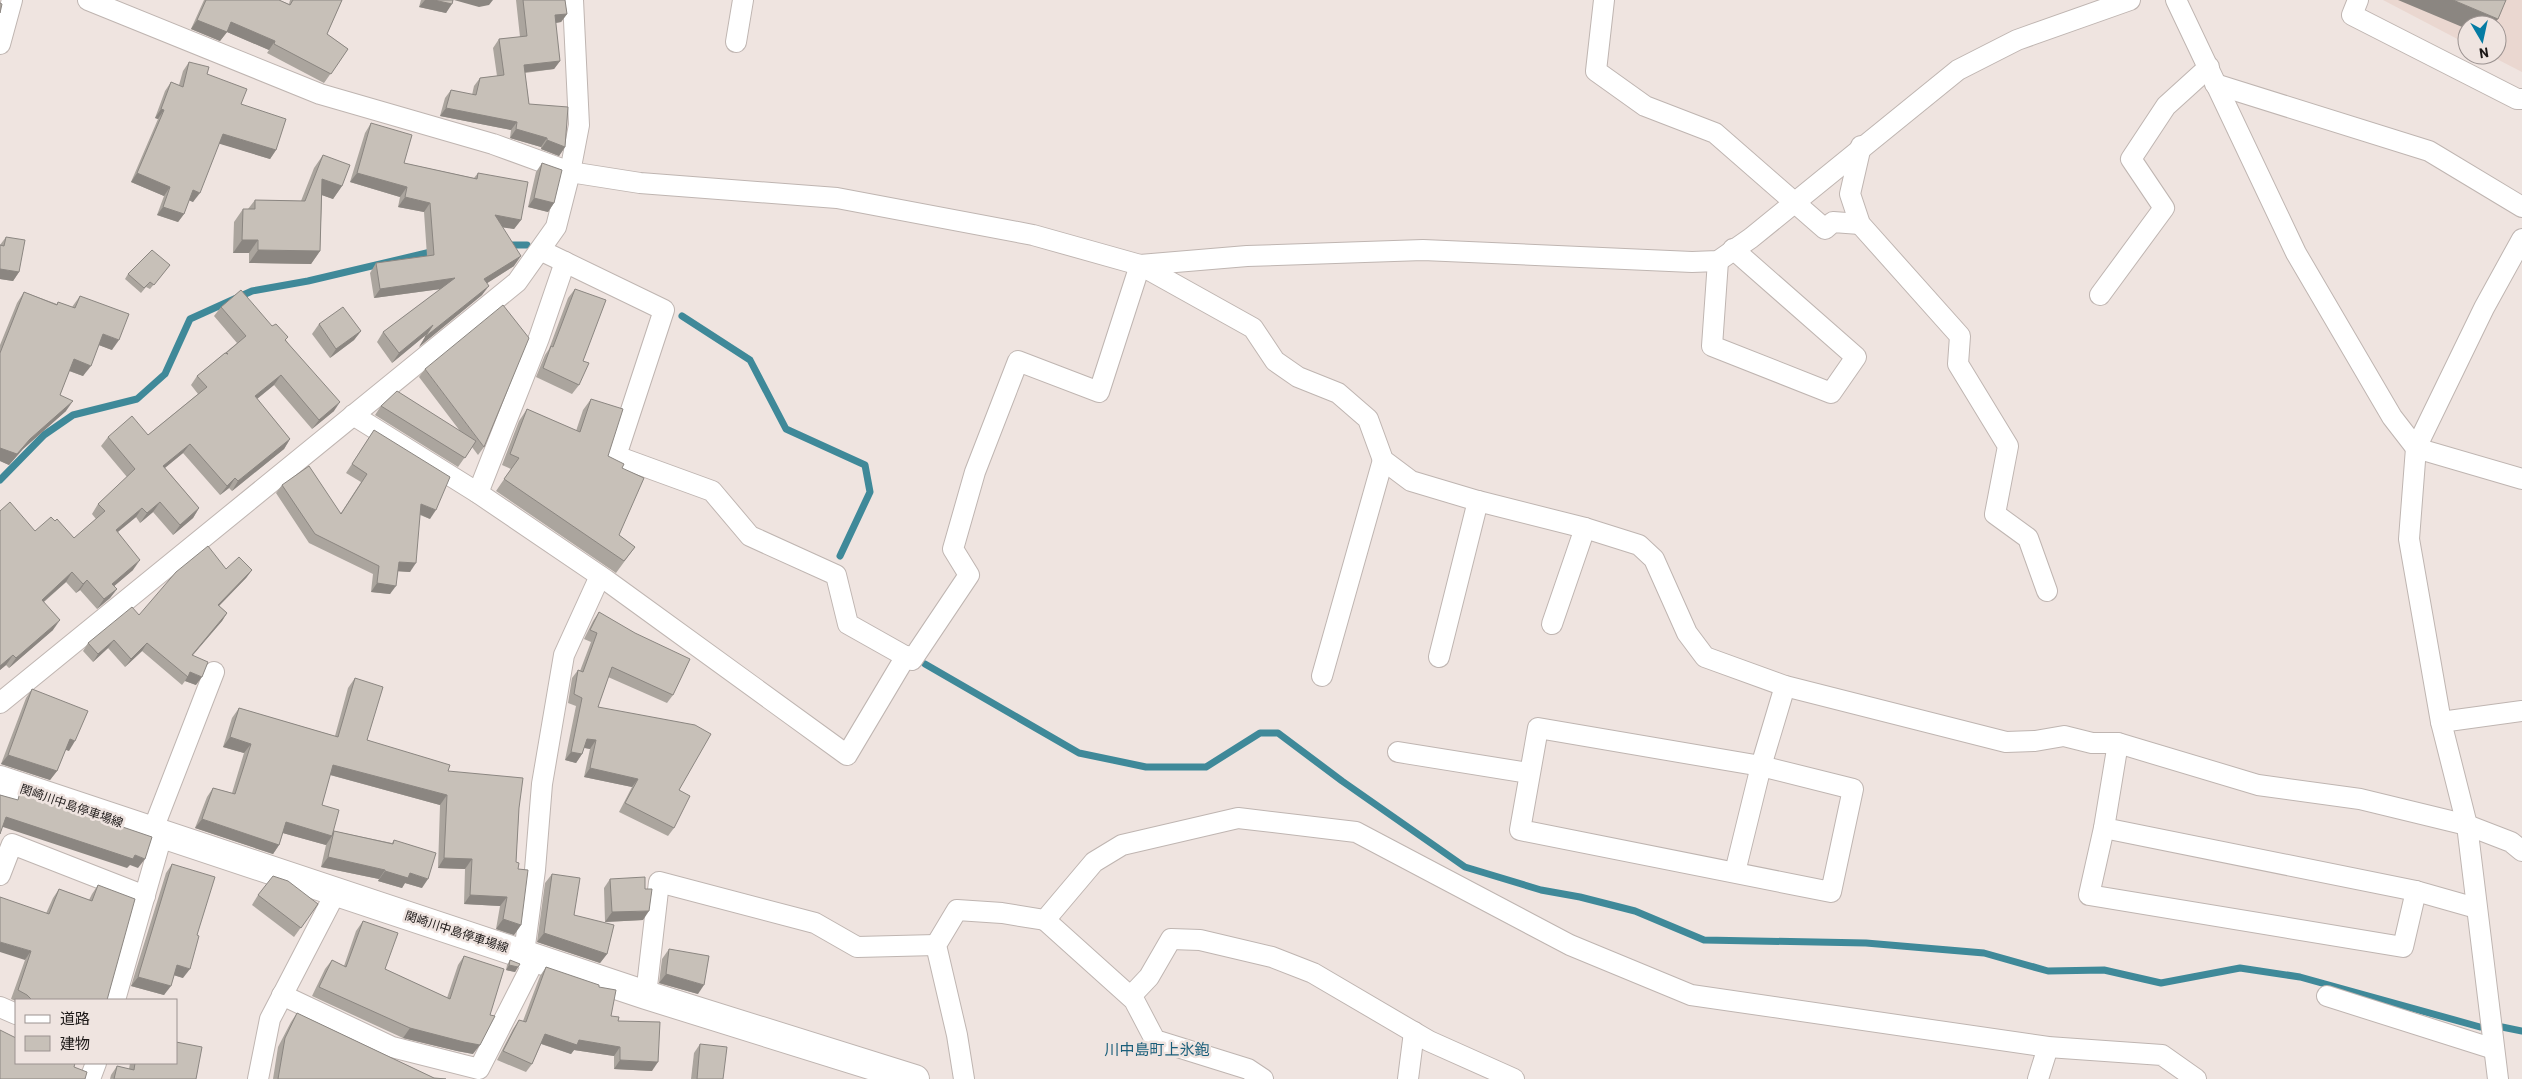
<svg xmlns="http://www.w3.org/2000/svg" width="2522" height="1079" font-family="Barlow,'Noto Sans JP',sans-serif">
	<rect width="100%" height="100%" fill="#efe4e0"/>
	<path fill="#ead7d0" d="M2383,0H2522V72L2489,55H2497V25H2467V44Z"/>
	<g fill="none" stroke-linecap="round" stroke-linejoin="round">
		<g stroke="#3f8999" stroke-width="7">
			<path d="M505,245H527"/>
			<path d="M682,316L750,360L786,429L865,465L870,492L840,556"/>
			<path d="M0,480L44,435L73,415L137,399L165,374L190,319L252,291L308,281L435,251"/>
			<path d="M925,664L1079,753L1146,767H1206L1260,733H1278L1342,781L1465,867L1541,890L1580,897L1635,911L1704,940L1866,943L1984,953L2048,971L2104,970L2161,983L2240,968L2300,977L2480,1027"/>
			<path d="M2502,1027L2522,1031"/>
		</g>
		<g stroke="#bfb5b1" stroke-width="22">
			<g id="minor">
				<path d="M88,0L320,94L493,144L570,172L640,183L837,198L1033,235L1140,265L1247,256L1423,250L1692,262L1718,261L1751,238L1958,70L2017,40L2130,0"/>
				<path d="M1604,0L1596,71L1645,106L1715,133L1825,229L1833,222L1860,224"/>
				<path d="M2176,0L2296,253L2392,417L2416,448L2522,479"/>
				<path d="M2358,0L2352,15L2517,99H2522"/>
				<path d="M736,42L743,0"/>
				<path d="M0,44L12,0"/>
				<path d="M2215,84L2429,151L2522,207"/>
				<path d="M1861,146L1850,194L1860,224L1960,336L1958,364L2008,446L1995,514L2028,538L2047,591"/>
				<path d="M540,250L664,310L616,456L712,491L750,536L836,575L848,624L912,660L969,575L953,549L975,472L1018,361L1099,392L1140,265L1253,328L1275,361L1298,377L1338,393L1368,419L1383,460L1411,481L1478,501L1585,528L1639,545L1654,559L1687,633L1705,657L1785,686L2006,742L2035,741L2064,736L2092,743H2118L2258,785L2360,799L2467,825L2511,842L2522,851"/>
				<path d="M1718,261L1712,346L1831,393L1856,357L1733,249"/>
				<path d="M2100,295L2164,208L2131,159L2166,106L2209,67"/>
				<path d="M353,415L478,493L606,580L847,755L906,656"/>
				<path d="M478,493L539,338L565,262"/>
				<path d="M1552,624L1585,528"/>
				<path d="M1439,657L1478,501"/>
				<path d="M1322,676L1383,460"/>
				<path d="M0,703L517,282L556,227L570,172L579,125L573,0"/>
				<path d="M2441,722L2522,711"/>
				<path d="M1538,728L1761,766L1853,789L1831,892L1520,830Z"/>
				<path d="M2118,743L2104,828L2416,891L2476,908"/>
				<path d="M1398,752L1529,773"/>
				<path d="M2104,828L2089,895L2403,947L2416,891"/>
				<path d="M152,832L214,672"/>
				<path d="M1735,872L1761,766L1785,686"/>
				<path d="M0,875L12,844L145,896"/>
				<path d="M1045,920L1134,1000L1155,1040L1248,1069L1263,1079"/>
				<path d="M524,953L535,870L542,784L564,655L600,576"/>
				<path d="M282,995L392,1047L479,1069L536,957"/>
				<path d="M646,995L659,882L815,923L857,947L936,945"/>
				<path d="M1131,996L1149,977L1171,939L1200,940L1272,957L1313,973L1429,1041L1514,1079"/>
				<path d="M2327,996L2494,1049"/>
				<path d="M115,1000L162,835"/>
				<path d="M0,1007L16,1014"/>
				<path d="M90,1079L96,1063"/>
				<path d="M258,1079L270,1019L336,892"/>
				<path d="M964,1079L957,1035L936,945L957,910L1002,913L1045,920L1094,862L1122,845L1238,818L1356,832L1570,945L1691,995L2048,1047L2162,1055L2196,1079"/>
				<path d="M1408,1079L1414,1032"/>
				<path d="M2038,1079L2048,1047"/>
				<path d="M2498,1079L2467,825L2441,722L2409,539L2416,448L2484,308L2522,239"/>
			</g>
		</g>
		<g stroke="#bfb5b1" stroke-width="30">
			<path id="secondary" d="M0,780L646,995L915,1079"/>
		</g>
		<use href="#minor" stroke="#fff" stroke-width="20"/>
		<use href="#secondary" stroke="#fff" stroke-width="28"/>
	</g>
	<g fill="#aba59e">
		<path d="M204,0H279L289,4L290,0H342L327,34L348,49L324,83L267,53L269,50L227,32L220,41L191,29Z"/>
		<path d="M421,0H453L446,13L419,7Z"/>
		<path d="M516,0H565L567,14L561,22L555,23L560,61L554,69L525,73L529,104L565,147L559,156L541,149V147L510,138L511,130L440,116L445,98L451,90L472,95L474,86L480,78L497,76L493,48L499,39L520,37Z"/>
		<path d="M189,62L207,74L241,104L276,150L270,159L219,143L193,202L189,200L184,214L178,222L157,215L164,196L131,182L158,119L155,118L165,91L171,82L179,85L183,71Z"/>
		<path d="M371,123L404,163L474,178L478,173L521,220L514,229L502,227L514,266L487,283L482,295L419,347L427,334L392,363L377,342L383,332L441,289L374,298L370,273L376,263L427,256L424,212L398,207L400,197L350,182L365,133Z"/>
		<path d="M323,155L342,186L333,199L322,195L320,251L311,264L249,263V253H233L234,222L243,209H248L255,200L301,201L314,168Z"/>
		<path d="M542,163L554,203L548,212L528,207L536,172Z"/>
		<path d="M6,237L19,272L13,281L0,279V245Z"/>
		<path d="M170,265L150,289L146,287L141,293L125,279L128,274Z"/>
		<path d="M575,289L583,361L579,385L572,394L536,377L545,355L549,349L568,298Z"/>
		<path d="M24,292L57,304L58,302L72,307L80,296L112,350L99,345L83,376L69,371L60,395L66,411L23,449L9,465L0,461V345L17,303Z"/>
		<path d="M221,307L272,326L286,340L334,411L312,429L274,385L257,399L290,439L284,449L232,491L229,488L220,495L183,453L165,468L199,508L193,518L173,535L153,512L140,523L136,517L118,532L133,570L114,586L117,589L110,598L97,609L80,590L76,593L66,582L44,602L53,630L9,668L6,665L0,670V511L35,531L55,521L74,538L96,519L92,514L98,504L127,477L101,446L108,437L148,435L198,394L191,385L197,376L237,343L214,316Z"/>
		<path d="M319,324L361,331L354,340L330,358L312,334Z"/>
		<path d="M425,369L484,447L478,455L472,447L458,467L375,415L381,406L460,431L419,377Z"/>
		<path d="M591,399L608,456L622,468L619,535L635,547L616,573L496,491L511,469L502,465L519,421L527,409L576,431L583,410Z"/>
		<path d="M374,430L430,519L420,515L410,572L398,571L390,594L371,592L373,574L309,543L276,493L282,485L341,513L361,482L346,473Z"/>
		<path d="M226,569L252,570L246,578L219,606L227,613L222,621L192,656L196,685L185,681L182,685L142,651L125,667L108,648L93,662L83,651L88,643Z"/>
		<path d="M599,612L673,695L667,703L608,677L598,707L679,790L674,828L668,836L619,812L632,787L584,777L590,749L584,748L582,754L576,763L565,760L576,706L568,703L572,678L578,670L580,671L591,642L584,639L593,621Z"/>
		<path d="M355,678L367,740L448,771L519,808L516,862L518,869L521,925L514,935L496,929L500,906L464,904L465,869L438,868L440,805L330,775L322,805L334,831L392,843L394,840L422,888L405,883L402,888L378,881L379,879L321,867L326,845L283,833L279,845L273,854L195,828L207,797L213,788L232,793L244,753L223,747L232,718L239,708L335,736L348,688Z"/>
		<path d="M32,689L69,751L66,749L57,771L50,780L1,764L26,698Z"/>
		<path d="M172,864L183,978L174,975L164,995L131,986L166,873Z"/>
		<path d="M552,874L574,915L607,954L600,963L537,942L545,883Z"/>
		<path d="M610,879L643,920L605,922L604,888Z"/>
		<path d="M98,885L107,1000H16V1001L11,999L25,960L53,898L59,889L89,900L92,894Z"/>
		<path d="M258,895L318,904L294,937L252,905Z"/>
		<path d="M363,921L385,969L447,998L458,965L464,956L473,1054L457,1051L403,1038L312,996L325,969L332,960L344,966L356,931Z"/>
		<path d="M669,949L698,994L659,983L662,959Z"/>
		<path d="M510,960L518,967L515,972L506,970L507,965Z"/>
		<path d="M546,967L599,987L611,1016L618,1021L652,1071L614,1069V1056L574,1050L571,1054L541,1044L532,1064L526,1072L497,1060L513,1029L519,1020L523,1021L540,976Z"/>
		<path d="M297,1013L434,1078L446,1079H273L278,1047L291,1022Z"/>
		<path d="M700,1044L723,1079H691L694,1053Z"/>
		<path d="M130,1063H176L196,1079H110L111,1075L117,1066L129,1069Z"/>
	</g>
	<g fill="#8b8681">
		<path d="M425,0H434L452,4L446,13L419,7Z"/>
		<path d="M454,0H493L489,5L479,7Z"/>
		<path d="M2398,0H2453L2498,19L2494,25H2467V29Z"/>
		<path d="M567,14L561,22L549,24L555,15Z"/>
		<path d="M197,20L231,22L275,41L269,50L227,32L220,41L191,29Z"/>
		<path d="M560,61L554,69L518,73L524,65Z"/>
		<path d="M446,108L517,122L511,130L440,116Z"/>
		<path d="M161,109L164,110L158,119L155,118Z"/>
		<path d="M516,129L547,138L541,147L510,138Z"/>
		<path d="M223,134L276,150L270,159L217,143Z"/>
		<path d="M547,140L565,147L559,156L541,149Z"/>
		<path d="M137,173L170,187L164,196L131,182Z"/>
		<path d="M357,173L407,187L400,197L350,182Z"/>
		<path d="M322,179L342,186L333,199L313,192Z"/>
		<path d="M193,190L200,193L193,202L186,199Z"/>
		<path d="M405,197L430,203L424,212L398,207Z"/>
		<path d="M534,198L554,203L548,212L528,207Z"/>
		<path d="M163,207L184,214L178,222L157,215Z"/>
		<path d="M495,215L521,220L514,229L488,225Z"/>
		<path d="M242,240H258L249,253H233Z"/>
		<path d="M258,250L320,251L311,264L249,263Z"/>
		<path d="M521,256L514,266L478,289L484,279Z"/>
		<path d="M0,269L19,272L13,281L0,279Z"/>
		<path d="M455,278L448,288L374,298L380,289Z"/>
		<path d="M489,286L482,295L419,347L425,337Z"/>
		<path d="M433,325L427,334L392,363L399,353Z"/>
		<path d="M361,331L354,340L330,358L336,349Z"/>
		<path d="M103,334L119,340L112,350L96,344Z"/>
		<path d="M74,359L91,366L83,376L67,370Z"/>
		<path d="M281,375L274,385L248,406L255,396Z"/>
		<path d="M73,401L66,411L23,449L9,465L0,461V448L30,439Z"/>
		<path d="M340,402L334,411L312,429L319,420Z"/>
		<path d="M290,439L284,449L232,491L238,481Z"/>
		<path d="M190,444L183,453L156,475L163,466Z"/>
		<path d="M235,478L229,488L220,495L227,486Z"/>
		<path d="M160,502L153,512L140,523L147,513Z"/>
		<path d="M421,504L436,510L430,519L415,512Z"/>
		<path d="M142,508L136,517L109,539L116,530Z"/>
		<path d="M199,508L193,518L173,535L180,525Z"/>
		<path d="M140,560L133,570L106,593L112,584Z"/>
		<path d="M399,562L416,563L410,572L393,571Z"/>
		<path d="M252,570L246,578L212,613L218,605Z"/>
		<path d="M72,572L66,582L35,609L42,600Z"/>
		<path d="M87,580L80,590L76,593L83,584Z"/>
		<path d="M377,583L396,586L390,594L371,592Z"/>
		<path d="M117,589L110,598L97,609L104,599Z"/>
		<path d="M227,613L222,621L186,663L192,655Z"/>
		<path d="M60,620L53,630L9,668L16,658Z"/>
		<path d="M114,640L108,648L93,662L98,654Z"/>
		<path d="M147,643L142,651L125,667L131,659Z"/>
		<path d="M13,655L6,665L0,670V666Z"/>
		<path d="M190,672L202,677L196,685L185,681Z"/>
		<path d="M230,737L251,744L244,753L223,747Z"/>
		<path d="M70,739L75,741L69,751L63,749Z"/>
		<path d="M587,739L596,740L590,749L581,747Z"/>
		<path d="M571,752L582,754L576,763L565,760Z"/>
		<path d="M8,755L57,771L50,780L1,764Z"/>
		<path d="M333,765L447,795L440,805L327,774Z"/>
		<path d="M590,768L638,779L632,787L584,777Z"/>
		<path d="M6,817L135,855L145,859L138,868L130,865L127,868L0,826Z"/>
		<path d="M202,819L279,845L273,854L195,828Z"/>
		<path d="M286,822L332,836L326,845L279,832Z"/>
		<path d="M328,857L385,870L379,879L321,867Z"/>
		<path d="M444,858L472,859L465,869L438,868Z"/>
		<path d="M385,871L410,873L428,879L422,888L405,883L402,888L378,881Z"/>
		<path d="M470,895L507,897L500,906L464,904Z"/>
		<path d="M649,911L643,920L605,922L612,912Z"/>
		<path d="M503,919L521,925L514,935L496,929Z"/>
		<path d="M544,933L607,954L600,963L537,942Z"/>
		<path d="M0,942L31,951L25,960L0,952Z"/>
		<path d="M177,965L190,969L183,978L170,974Z"/>
		<path d="M509,965L518,967L515,972L506,970Z"/>
		<path d="M666,974L704,985L698,994L659,983Z"/>
		<path d="M138,977L171,986L164,995L131,986Z"/>
		<path d="M410,1028L480,1045L473,1054L457,1051L403,1038Z"/>
		<path d="M545,1034L579,1040L620,1047L614,1056L574,1050L571,1054L539,1043Z"/>
		<path d="M620,1060L658,1062L652,1071L614,1069Z"/>
	</g>
	<g fill="#c7c0b8" stroke="#8b8681">
		<path d="M206,0H279L290,5L293,0H342L327,34L348,49L331,74L274,44L275,41L231,22L227,32L197,20Z"/>
		<path d="M434,0H453L452,4Z"/>
		<path d="M523,0H565L567,14L555,15L560,61L524,65L529,104L568,107L565,147L547,140V138L516,129L517,122L446,108L451,90L476,95L480,78L504,75L499,39L527,36Z"/>
		<path d="M2453,0H2506L2498,19Z"/>
		<path d="M0,3L2,4L0,13Z"/>
		<path d="M189,62L209,67L207,74L247,89L241,104L286,119L276,150L223,134L200,193L193,190L184,214L163,207L170,187L137,173L164,110L161,109L171,82L183,87Z"/>
		<path d="M371,123L412,135L404,163L477,179L478,173L528,182L521,220L495,215L521,256L484,279L489,286L425,337L433,325L399,353L383,332L455,278L380,289L376,263L434,255L430,203L405,197L407,187L357,173Z"/>
		<path d="M323,155L350,165L342,186L322,179L320,251L258,250V240H242L243,209H255V200L305,201Z"/>
		<path d="M542,163L562,170L554,203L534,198Z"/>
		<path d="M6,237L25,240L19,272L0,269V245L4,246Z"/>
		<path d="M152,250L170,265L154,285L150,282L144,288L128,274Z"/>
		<path d="M575,289L606,300L583,361L589,363L579,385L543,368L551,346L553,347Z"/>
		<path d="M241,290L272,326L276,324L288,337L285,340L340,402L319,420L281,375L255,396L290,439L238,481L235,478L227,486L190,444L163,466L199,508L180,525L160,502L147,513L142,508L116,530L140,560L112,584L117,589L104,599L87,580L83,584L72,572L42,600L60,620L16,658L13,655L0,666V511L10,502L35,531L51,517L55,521L57,519L74,538L105,511L98,504L135,469L108,437L132,416L148,435L207,387L197,376L225,353L228,354L226,353L246,336L221,307Z"/>
		<path d="M24,292L57,305L58,302L75,308L80,296L129,314L119,340L103,334L91,366L74,359L60,395L73,401L30,439L17,454L0,448V353Z"/>
		<path d="M503,305L529,338L484,447L425,369Z"/>
		<path d="M343,307L361,331L336,349L319,324Z"/>
		<path d="M397,391L476,441L465,458L381,406Z"/>
		<path d="M591,399L623,409L608,456L624,464L622,468L644,478L619,535L635,547L624,561L504,479L519,458L510,454L527,409L580,432Z"/>
		<path d="M374,430L450,477L436,510L421,504L416,563L399,562L396,586L377,583L379,566L315,534L282,485L309,466L341,514L367,474L352,464Z"/>
		<path d="M208,546L226,569L239,557L252,570L218,605L227,613L192,655L208,662L202,677L190,672L188,677L147,643L131,659L114,640L98,654L88,643L132,607L139,615L176,572Z"/>
		<path d="M599,612L635,633L690,659L673,695L612,667L598,707L695,725L711,734L679,790L690,796L674,828L625,803L638,779L590,768L596,740L587,739L582,754L571,752L582,698L574,694L578,670L583,672L597,633L590,630Z"/>
		<path d="M355,678L383,687L367,740L450,765L448,771L523,778L519,808L516,862L519,863L518,869L528,870L521,925L503,919L507,897L470,895L472,859L444,858L447,795L333,765L322,805L339,810L332,836L286,822L279,845L202,819L213,788L235,794L251,744L230,737L239,708L338,737Z"/>
		<path d="M32,689L88,711L75,741L70,739L57,771L8,755Z"/>
		<path d="M20,792L152,837L145,859L135,855L133,859L6,817L0,834V795L18,800Z"/>
		<path d="M334,831L393,844L394,840L436,853L428,879L410,873L408,878L385,871V870L328,857Z"/>
		<path d="M172,864L215,877L197,935L199,936L190,969L177,965L171,986L138,977Z"/>
		<path d="M552,874L580,878L574,915L614,925L607,954L544,933Z"/>
		<path d="M273,876L288,881L318,904L301,928L258,895Z"/>
		<path d="M645,877V889H652L649,911L612,912L610,879Z"/>
		<path d="M98,885L135,899L107,1000H32L27,995L18,990L31,951L0,942V897L49,914L59,889L92,901Z"/>
		<path d="M363,921L398,933L385,969L450,999L464,956L504,969L490,1015L495,1016L480,1045L464,1042L410,1028L319,987L332,960L346,967Z"/>
		<path d="M669,949L709,956L704,985L666,974Z"/>
		<path d="M510,960L520,964L518,967L509,965Z"/>
		<path d="M546,967L599,985V987L616,990L611,1016L619,1017L618,1021L660,1022L658,1062L620,1060V1047L579,1040L577,1045L545,1034L532,1064L503,1051L519,1020L526,1022Z"/>
		<path d="M297,1013L434,1078L446,1079H278L285,1038Z"/>
		<path d="M0,1030L16,1038V1063H75L74,1067L87,1072L85,1079H0Z"/>
		<path d="M176,1042L202,1047L196,1079H114L117,1066L134,1070L135,1063H176Z"/>
		<path d="M700,1044L727,1047L723,1079H697Z"/>
	</g>
	<g text-anchor="middle" dominant-baseline="central" stroke-width="5" stroke-linejoin="round" paint-order="stroke">
		<g font-size="12" fill="#1c1817" stroke="#efe4e0">
			<text transform="translate(72 805) rotate(19)">関崎川中島停車場線</text>
			<text transform="translate(457 931) rotate(18)">関崎川中島停車場線</text>
		</g>
		<g font-size="15" fill="#195e7a" stroke="#efe4e0">
			<text x="1157" y="1049">川中島町上氷鉋</text>
		</g>
	</g>
	<rect x="15" y="999" width="162" height="65" fill="#efe4e0" stroke="#9b9290"/>
	<rect x="25" y="1015" width="25" height="8" fill="#ffffff" stroke="#9b9290"/>
	<text x="60" y="1024" font-size="15" fill="#1c1817">道路</text>
	<rect x="25" y="1036" width="25" height="15" fill="#c7c0b8" stroke="#9b9290"/>
	<text x="60" y="1049" font-size="15" fill="#1c1817">建物</text>
	<g transform="translate(2482 40) rotate(171)"><circle r="24" fill="#efe4e0" stroke="#9b9290"/>
	<path d="M0-4L9 19L0 12L-9 19Z" fill="#047ba3"/>
	<text y="-8" font-size="14" font-weight="bold" text-anchor="middle" fill="#1c1817">N</text>
	</g>
</svg>
